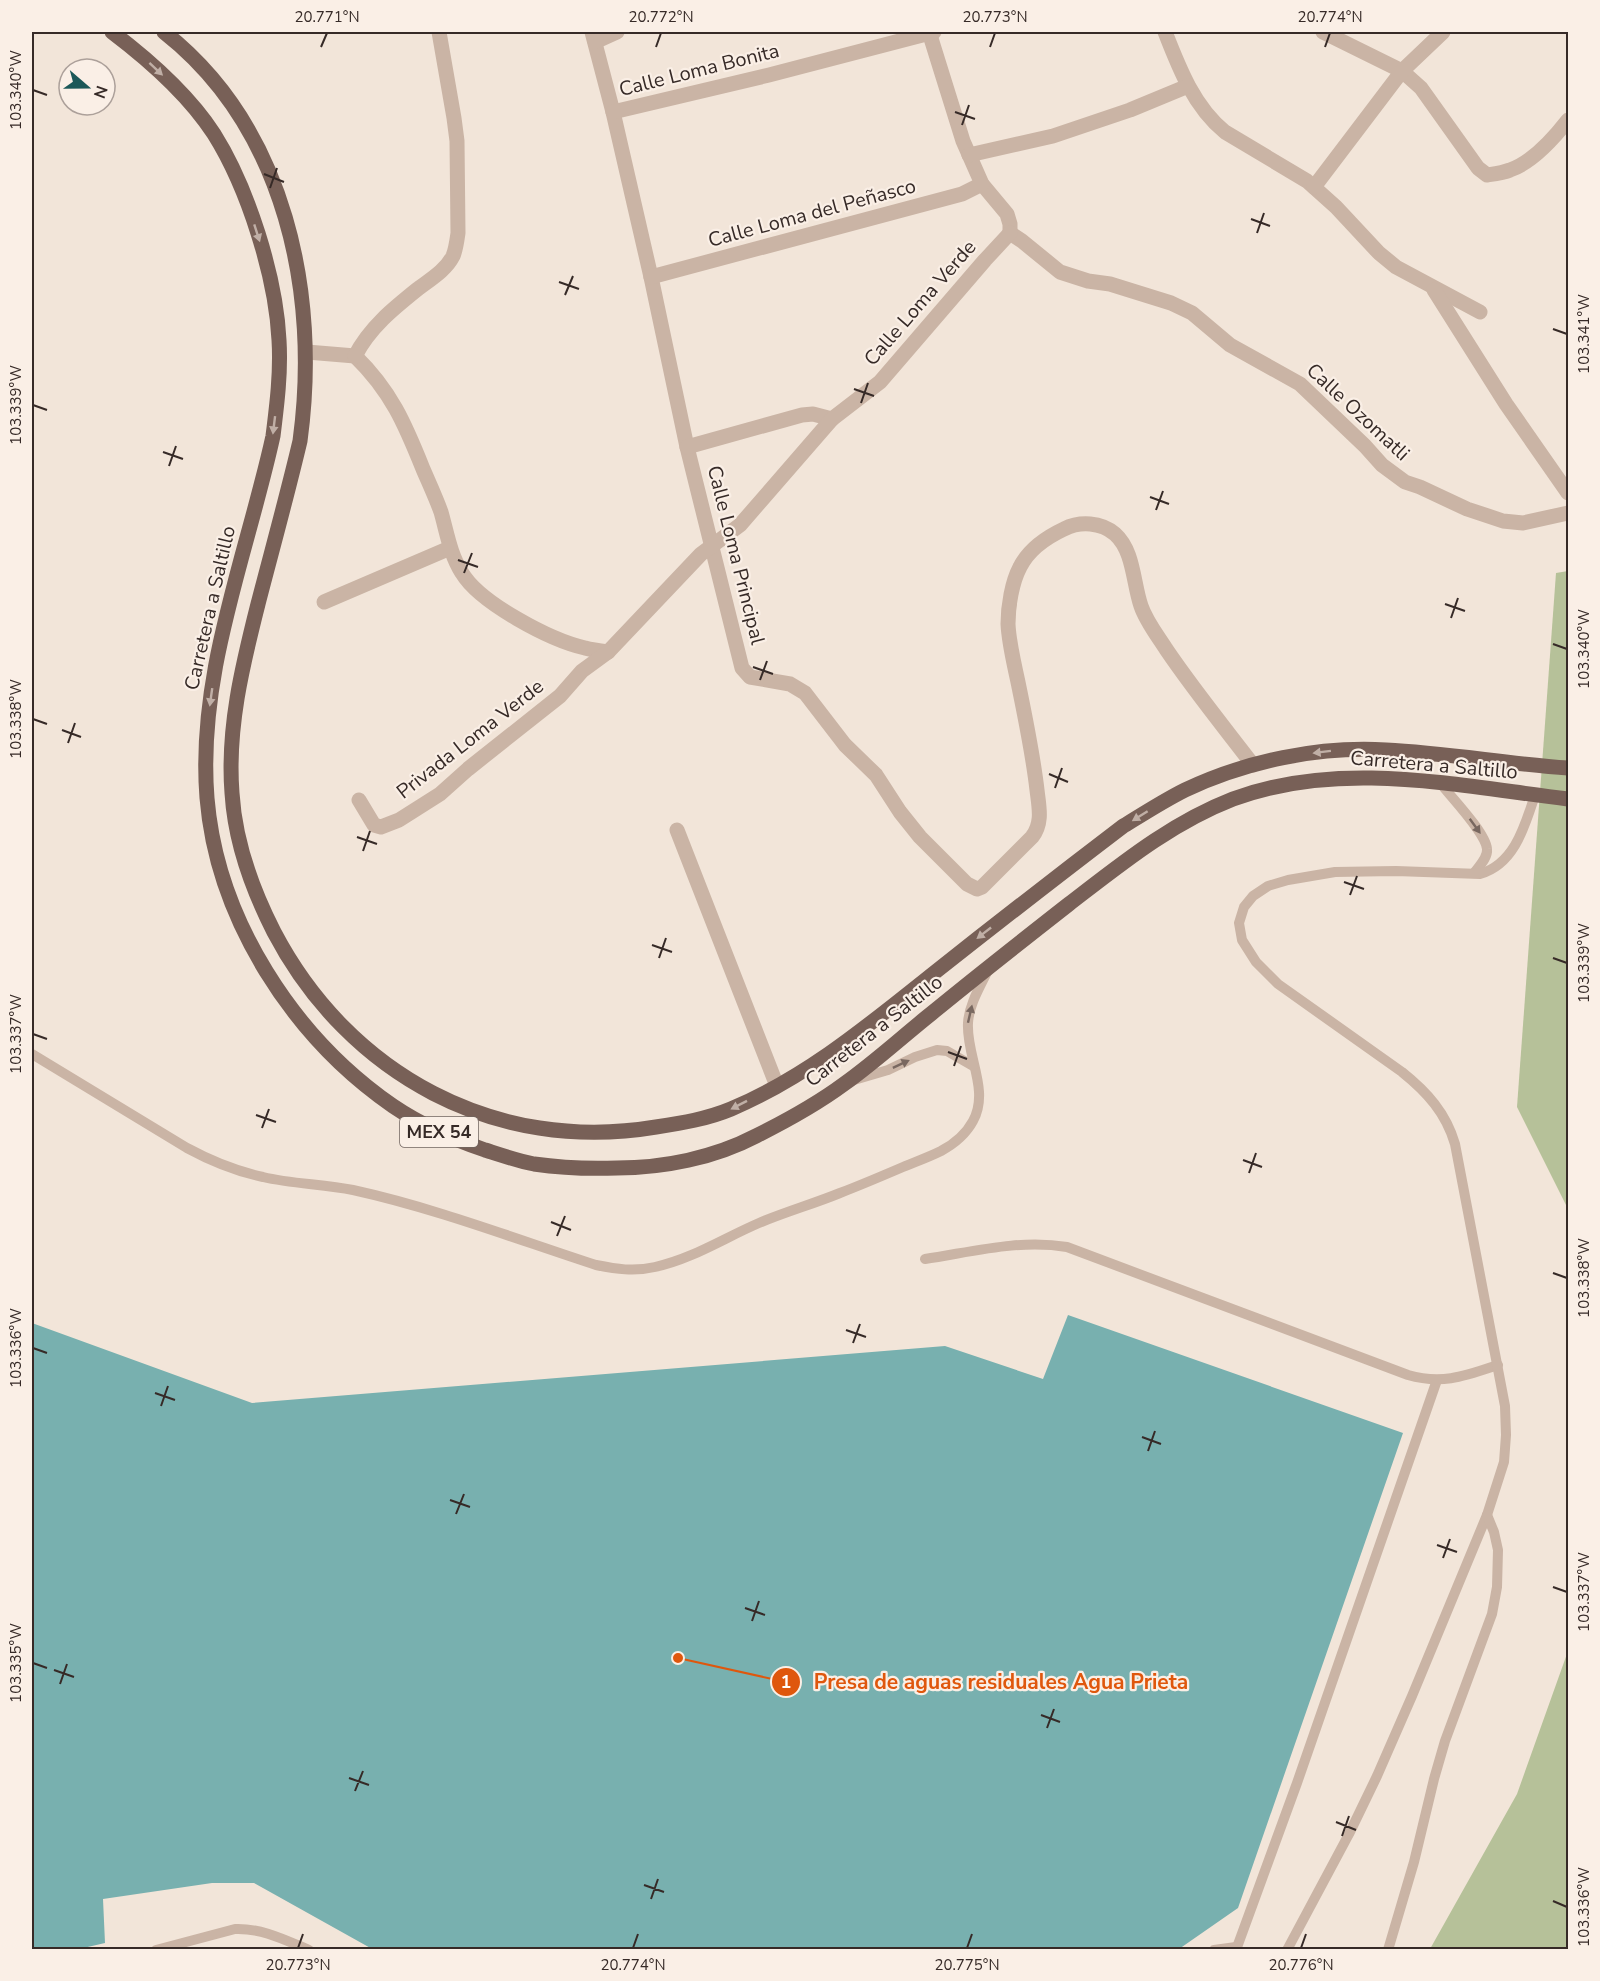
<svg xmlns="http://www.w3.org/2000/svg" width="1600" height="1981" font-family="'Nunito Sans',sans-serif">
	<rect width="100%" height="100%" fill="#f2e5d9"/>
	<g fill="#b6c199">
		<path d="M1568,571V1209L1517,1107L1556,573Z"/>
		<path d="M1568,1651V1949H1430L1517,1794Z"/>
	</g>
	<path fill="#78b0af" d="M1068,1315L1403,1433L1238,1908L1179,1949L374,1950L254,1883H212L103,1899L105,1943L79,1949H32V1323L252,1403L945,1346L1043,1379Z"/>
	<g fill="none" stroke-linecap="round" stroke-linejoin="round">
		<g stroke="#cab4a5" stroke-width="10">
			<path d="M1441,784C1451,797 1486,833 1487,849C1488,858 1479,866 1474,873"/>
			<path d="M32,1054L187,1148C211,1161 235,1171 263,1177C292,1184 323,1184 353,1190C435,1208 516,1239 596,1265C616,1269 634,1272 655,1267C692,1259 724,1238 759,1223C785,1212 813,1204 840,1193C861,1185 882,1176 903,1167C915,1162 929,1157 941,1151C954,1144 966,1134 973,1121C990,1090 966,1056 968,1023C969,1004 981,985 989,968"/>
			<path d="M854,1080L888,1070L915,1057L937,1050L947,1051L973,1066"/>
			<path d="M925,1259C972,1252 1019,1239 1067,1247L1408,1375C1442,1385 1465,1376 1498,1365"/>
			<path d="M156,1950L235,1929C262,1928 285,1940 309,1950"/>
			<path d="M1214,1950L1236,1947"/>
			<path d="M1236,1950L1297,1783L1437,1380"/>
			<path d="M1287,1950L1349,1834L1377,1776L1412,1696L1487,1515L1504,1462L1506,1435L1505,1406L1455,1144C1446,1113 1427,1092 1402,1072L1278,984L1256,962L1242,940L1239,923L1244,907L1253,896L1268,886L1288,880L1335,872L1396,871L1480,874C1515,864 1525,825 1535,795"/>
			<path d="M1388,1950L1414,1862L1434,1779L1445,1741L1492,1614L1497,1587L1498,1550L1494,1532L1487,1515"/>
		</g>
		<g stroke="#cab4a5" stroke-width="15">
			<path d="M592,32L613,112L651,277L687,447L742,668L750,677L790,684L805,693L845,745L876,775L900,812L920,837L967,884L977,889L982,887L1032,837C1043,823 1039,807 1037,790C1033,755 1026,721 1019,687C1015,667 1009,645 1008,624C1008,606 1012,582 1020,567C1029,549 1047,537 1064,529C1080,521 1101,522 1115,534C1134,551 1133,583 1141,606C1146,621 1157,635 1166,649C1193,689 1224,727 1253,765"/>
			<path d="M929,32L963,141L982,184L1007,214L1010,224V233"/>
			<path d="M1165,32C1179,68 1194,107 1225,132L1307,181L1336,207L1379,253L1396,267L1480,312"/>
			<path d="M1323,32L1402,71L1421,88L1478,168L1487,175C1494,174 1503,173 1510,170C1533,162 1554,138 1568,120"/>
			<path d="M595,42L617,32"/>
			<path d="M613,112L769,75L934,32"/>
			<path d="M969,155L1053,136L1130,110L1188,86"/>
			<path d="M1314,187L1402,71L1443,32"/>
			<path d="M1010,233L1022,241L1060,272L1088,281L1110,284L1171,303L1192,313L1230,345L1300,384L1365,446L1382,465L1405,482L1420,487L1467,509L1503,521L1523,523L1568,513"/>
			<path d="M651,277L962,194L982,184"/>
			<path d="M1434,290L1506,404L1568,493"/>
			<path d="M307,352L355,356"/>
			<path d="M355,356C391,391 405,424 423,469C429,483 436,498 441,512C447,533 450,554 462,573C480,603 550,640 585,648C592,650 600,651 608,652"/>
			<path d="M355,356C370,327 394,308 419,288C431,279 446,270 453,256C456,249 457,240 458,233L457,141L454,118L439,32"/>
			<path d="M687,447L802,415L813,414L832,419"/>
			<path d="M324,602L450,548"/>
			<path d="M359,800L374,825L381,827L399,820L440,794L468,769L560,696L582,671L608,652L701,554L740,525L832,419L880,382L985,260L1010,233"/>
			<path d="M677,830L777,1086"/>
		</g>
		<g stroke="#786057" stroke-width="15">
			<path d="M112,32C149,60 188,94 214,134C248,188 276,277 279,340C281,372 277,404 273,436C247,555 197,674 207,798C217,919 293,1037 393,1106C421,1125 453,1139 485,1150C501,1155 518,1161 534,1164C562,1168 589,1169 617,1168C663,1168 714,1158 756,1136C786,1121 817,1104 844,1084C875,1062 903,1036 932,1013C977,976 1023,940 1069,904C1121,864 1171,823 1233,799C1341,759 1458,786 1568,799"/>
			<path d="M164,32C286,128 320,294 300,441C287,496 272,550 258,604C242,667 227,729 232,793C235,842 252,889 274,932C349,1075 496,1154 656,1127C682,1123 707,1119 731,1109C807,1077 870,1024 934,973C996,924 1059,875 1122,827C1143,814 1163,801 1185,790C1246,761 1319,746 1386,750C1447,753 1508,764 1568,768"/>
		</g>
	</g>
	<defs><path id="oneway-solid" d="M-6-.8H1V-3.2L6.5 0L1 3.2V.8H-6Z" transform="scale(1.5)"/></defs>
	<g fill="#c0afa6">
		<use href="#oneway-solid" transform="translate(156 69) rotate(43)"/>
		<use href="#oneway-solid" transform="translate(257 233) rotate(72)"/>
		<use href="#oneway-solid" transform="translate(274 425) rotate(97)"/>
		<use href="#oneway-solid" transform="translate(211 697) rotate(98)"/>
		<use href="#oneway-solid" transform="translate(1322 752) rotate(173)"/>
		<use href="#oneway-solid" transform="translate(1140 816) rotate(148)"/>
		<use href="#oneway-solid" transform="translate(984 933) rotate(142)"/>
		<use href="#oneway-solid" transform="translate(739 1105) rotate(153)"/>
	</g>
	<g fill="#796860">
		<use href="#oneway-solid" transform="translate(1475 826) rotate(54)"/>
		<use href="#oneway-solid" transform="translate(970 1014) rotate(-77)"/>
		<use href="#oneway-solid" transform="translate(901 1064) rotate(-25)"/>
	</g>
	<path fill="none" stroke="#362a27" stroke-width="2" d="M321,47L327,33M656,47L661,33M990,47L995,33M1325,47L1330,33M33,90L47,95M955,112L975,119M962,125L969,105M264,174L284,182M270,188L277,168M1251,219L1270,226M1257,233L1264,213M559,282L579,289M565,295L573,276M1553,329L1567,334M854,389L874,396M861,403L868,383M33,405L47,410M163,452L183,459M169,466L176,446M1150,497L1169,504M1156,510L1163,491M458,560L478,567M464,573L472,553M1445,604L1465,611M1451,618L1458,598M1553,644L1567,649M753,667L773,674M760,680L767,661M33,719L47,724M62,730L81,737M68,743L75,723M1049,774L1068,782M1055,788L1062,768M357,837L377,844M363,851L370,831M1344,882L1364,889M1350,895L1357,876M652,945L672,952M659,958L666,938M1553,958L1567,963M33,1034L47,1039M948,1052L967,1059M954,1066L961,1046M256,1115L276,1122M262,1128L269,1109M1243,1160L1262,1167M1249,1173L1256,1153M551,1222L571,1230M557,1236L565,1216M1553,1273L1567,1278M846,1330L866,1337M853,1343L860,1324M33,1348L47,1353M155,1393L175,1400M161,1406L168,1386M1142,1437L1161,1444M1148,1451L1155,1431M450,1500L470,1507M456,1514L464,1494M1437,1545L1457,1552M1443,1558L1450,1539M1553,1587L1567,1592M745,1608L765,1615M752,1621L759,1601M33,1663L47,1668M54,1670L74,1677M60,1684L67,1664M1041,1715L1060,1722M1047,1728L1054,1709M349,1778L369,1785M355,1791L363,1771M1336,1822L1356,1830M1342,1836L1349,1816M644,1885L664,1892M651,1899L658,1879M1553,1901L1567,1907M298,1948L303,1934M633,1948L638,1934M967,1948L972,1934M1301,1948L1306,1934"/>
	<g text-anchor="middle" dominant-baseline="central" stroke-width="4.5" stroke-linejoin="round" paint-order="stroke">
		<rect fill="#faefe6" stroke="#716560" stroke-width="1.5" x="400" y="1117" width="78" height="30" rx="4.5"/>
		<g font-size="18" font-weight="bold" fill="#362a27">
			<text x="439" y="1132">MEX 54</text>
		</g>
		<g font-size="20" fill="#362a27" stroke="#faefe6">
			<text transform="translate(699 70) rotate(-14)">Calle Loma Bonita</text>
			<text transform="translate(812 213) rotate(-15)">Calle Loma del Peñasco</text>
			<text transform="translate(920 303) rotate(-49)">Calle Loma Verde</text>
			<text transform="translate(1358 412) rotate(43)">Calle Ozomatli</text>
			<text transform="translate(736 555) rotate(76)">Calle Loma Principal</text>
			<text transform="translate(210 608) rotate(-77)">Carretera a Saltillo</text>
			<text transform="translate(470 739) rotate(-38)">Privada Loma Verde</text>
			<text transform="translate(1434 765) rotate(5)">Carretera a Saltillo</text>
			<text transform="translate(874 1031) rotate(-38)">Carretera a Saltillo</text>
		</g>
	</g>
	<path fill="none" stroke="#df570d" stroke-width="2" d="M678 1658L786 1682"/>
	<g fill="#df570d" stroke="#faefe6" stroke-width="2">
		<circle cx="678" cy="1658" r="6"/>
		<circle cx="786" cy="1682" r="15"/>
	</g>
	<g font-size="18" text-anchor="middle" font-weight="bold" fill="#fff">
		<text x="786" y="1688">1</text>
	</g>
	<g font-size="21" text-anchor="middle" font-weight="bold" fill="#df570d" stroke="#faefe6" stroke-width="4.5" stroke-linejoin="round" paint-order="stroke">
		<text x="1001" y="1689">Presa de aguas residuales Agua Prieta</text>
	</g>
	<rect width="1600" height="1981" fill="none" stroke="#faefe6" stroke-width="66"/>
	<g transform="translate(87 87) rotate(110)"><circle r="28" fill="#faefe6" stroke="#aca09a" stroke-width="1.5"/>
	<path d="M0-4.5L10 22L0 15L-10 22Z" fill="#1b5858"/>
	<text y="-9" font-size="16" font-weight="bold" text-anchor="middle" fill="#362a27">N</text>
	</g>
	<rect x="33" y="33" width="1534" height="1915" fill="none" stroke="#362a27" stroke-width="2"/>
	<g font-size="15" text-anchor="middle" fill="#362a27">
		<text x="327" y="22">20.771°N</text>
		<text x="661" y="22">20.772°N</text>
		<text x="995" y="22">20.773°N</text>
		<text x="1330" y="22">20.774°N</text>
		<text transform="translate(16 90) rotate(-90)" y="5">103.340°W</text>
		<text transform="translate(1584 334) rotate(-90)" y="5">103.341°W</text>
		<text transform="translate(16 405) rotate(-90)" y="5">103.339°W</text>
		<text transform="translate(1584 649) rotate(-90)" y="5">103.340°W</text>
		<text transform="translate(16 719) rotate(-90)" y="5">103.338°W</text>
		<text transform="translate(1584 963) rotate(-90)" y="5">103.339°W</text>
		<text transform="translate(16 1034) rotate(-90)" y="5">103.337°W</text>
		<text transform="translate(1584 1278) rotate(-90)" y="5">103.338°W</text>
		<text transform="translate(16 1348) rotate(-90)" y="5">103.336°W</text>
		<text transform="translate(1584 1592) rotate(-90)" y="5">103.337°W</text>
		<text transform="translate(16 1663) rotate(-90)" y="5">103.335°W</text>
		<text transform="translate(1584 1907) rotate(-90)" y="5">103.336°W</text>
		<text x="298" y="1970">20.773°N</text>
		<text x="633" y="1970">20.774°N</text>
		<text x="967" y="1970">20.775°N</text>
		<text x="1301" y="1970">20.776°N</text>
	</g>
</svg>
